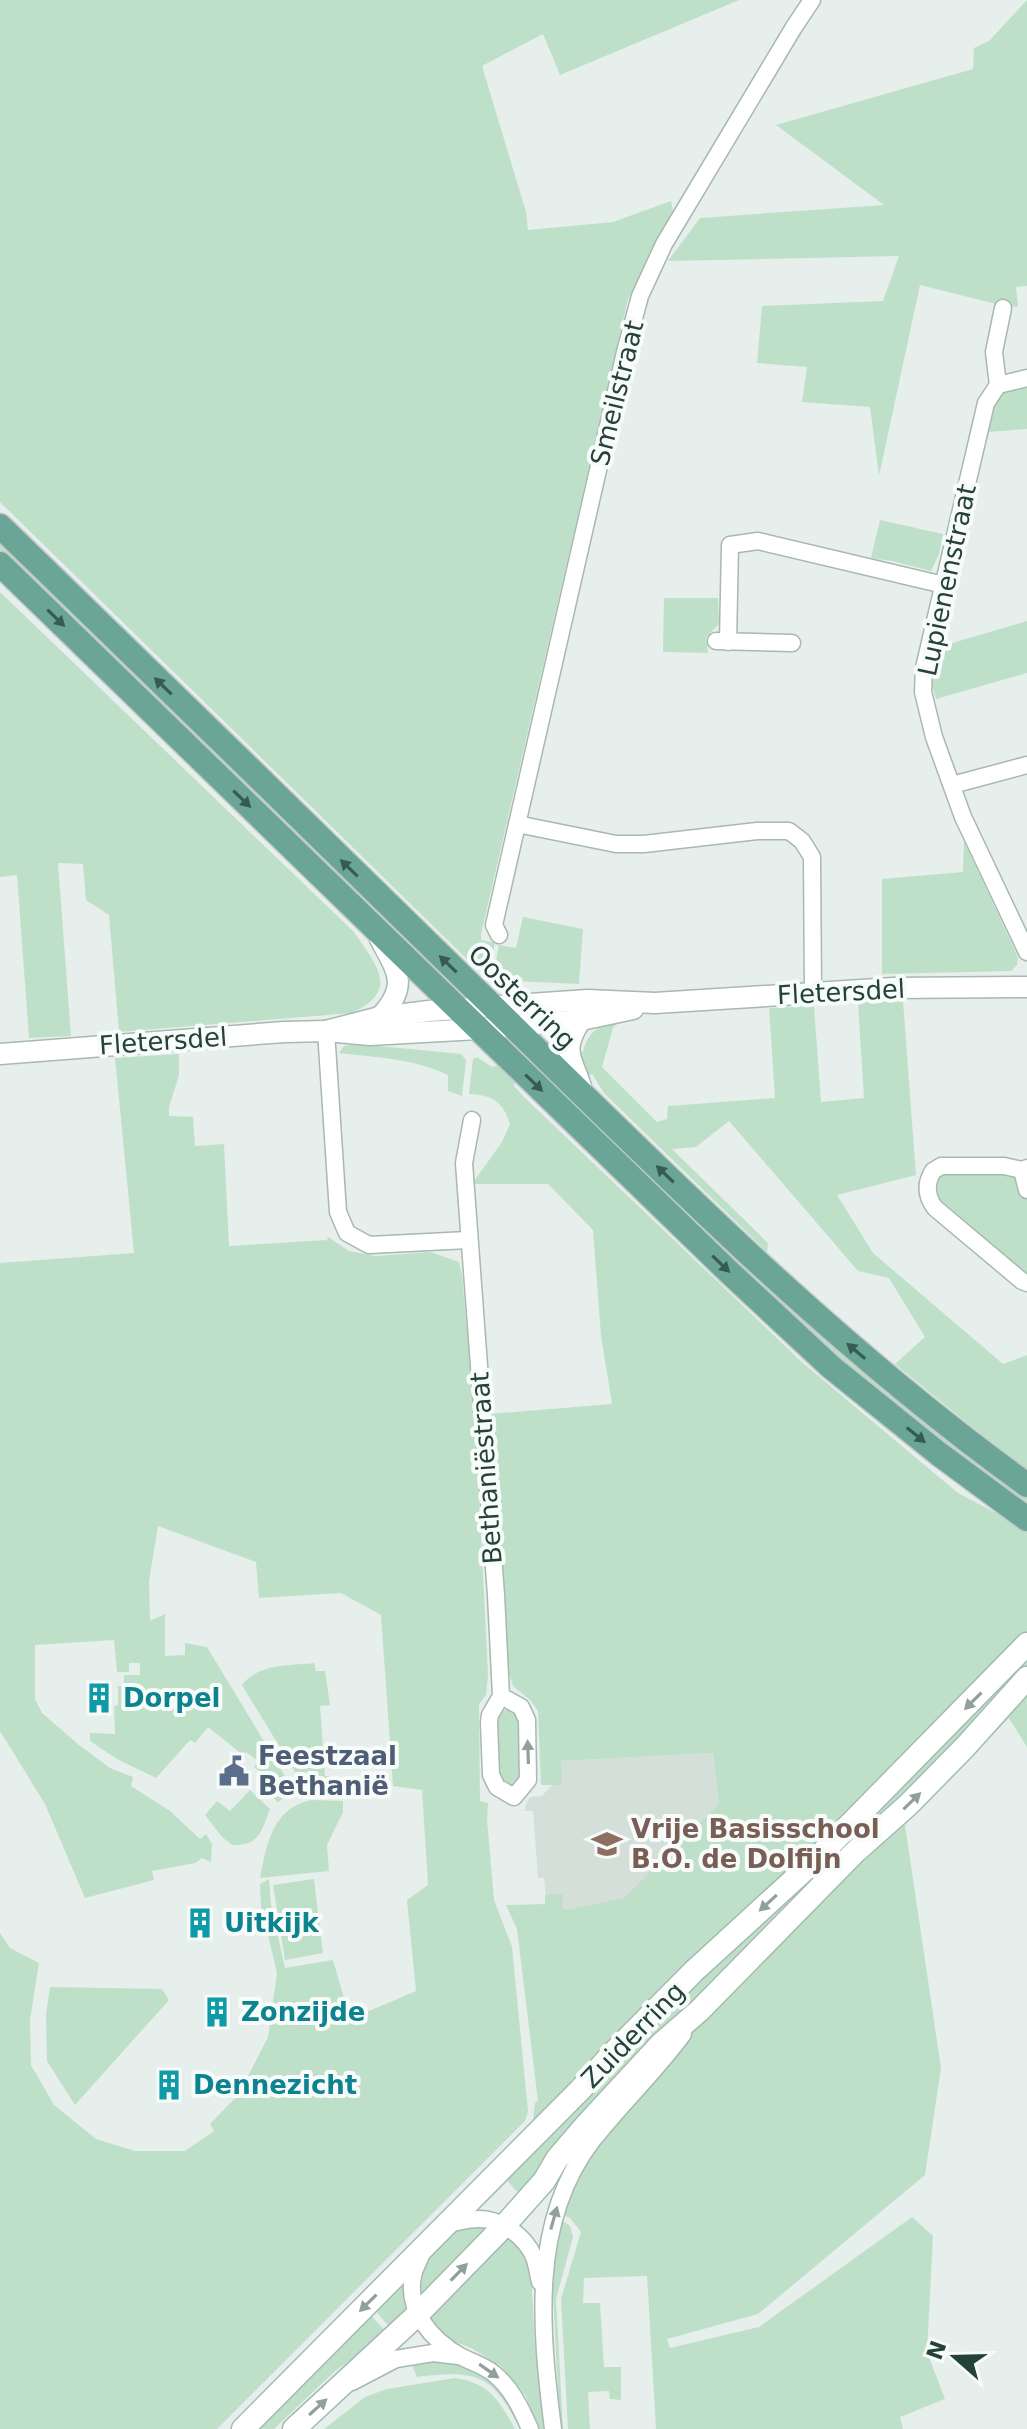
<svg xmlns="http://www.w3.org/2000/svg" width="1027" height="2429" font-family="'DejaVu Sans',sans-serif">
	<rect width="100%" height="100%" fill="#e6efeb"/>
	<path fill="#d4dfda" d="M713,1753L719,1804L553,1970L544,1878H538L533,1811H524L528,1800L530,1797L542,1796L552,1785L561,1784V1761Z"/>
	<g fill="#bfe0c8">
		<path d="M0,0H739L560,75L543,34L482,66L526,212L528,230L613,222L671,201L673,212L628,299L481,934V940L495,943L488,973L475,967L0,502Z"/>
		<path d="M1027,0V286L1016,287L1018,307L996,304L920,285L879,476L870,407L802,402L807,367L757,363L762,306L883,301L899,256L668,261L700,218L884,205L776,125L973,69L974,48L989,41Z"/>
		<path d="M1027,386V429L988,432C994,400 992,390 1027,386Z"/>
		<path d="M880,520L943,534L939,554L931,571L892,561L871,558Z"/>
		<path d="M0,538L297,826L289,834L0,553Z"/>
		<path d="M0,592L354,932C376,965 401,990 352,1013L119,1032L109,915L86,900L83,864L58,863L71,1036L29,1038L17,875L0,877Z"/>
		<path d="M664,598H718L719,624L706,637L708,653L663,652Z"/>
		<path d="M1027,621V673L936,699L932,685L942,646Z"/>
		<path d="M964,841L1018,957L1017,965L1011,971L882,974V879L963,872Z"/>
		<path d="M523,917L583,929L579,984L513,981L493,976L499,945L516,948Z"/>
		<path d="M903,1001L916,1175L837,1195L873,1253L1003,1364L1027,1355V1469L977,1431L895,1364L925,1337L889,1278L858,1271L729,1121L696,1147L672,1149L768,1243L767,1252L604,1093L592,1074L584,1078L573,1050L583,1052C588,1031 600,1024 620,1021L613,1028L602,1067L657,1122L667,1119L668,1106L775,1098L769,1008L814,1006L821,1102L864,1098L858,1002Z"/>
		<path d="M358,1044L461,1054L466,1060L462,1096L448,1091V1075C415,1059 376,1057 339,1053L344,1046Z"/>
		<path d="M179,1054V1075L169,1107V1116L193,1117L195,1146L224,1144L229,1246L327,1240L328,1237L349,1251L376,1256L430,1252L459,1262L462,1275L476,1433L488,1675L486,1695L479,1704L480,1801L488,1803L487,1819L494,1900L512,1947L528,2111L525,2121L217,2429H0V1933L10,1948L39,1963L30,2020L31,2065L54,2105L96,2139L135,2151H185L214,2131L210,2124L239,2094L268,2037L277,1973L261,1906L260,1884L269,1879L271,1905L285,1968L333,1960L350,2019L416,1991L407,1900L428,1885L422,1790L393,1786L381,1615L341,1593L259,1598L256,1562L158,1526L149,1581L150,1621L165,1614V1656L185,1655V1643L207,1647L288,1781L286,1797L278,1802L269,1795L272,1792L259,1780L263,1774L254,1767L258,1761L246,1752L243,1755L208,1727L195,1743L190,1740L156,1778L117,1759L90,1741V1733L115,1734L114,1706L118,1705V1686H124V1675H140V1663H129V1672H117L114,1640L35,1645V1699L42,1713L79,1745L110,1768L133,1777L131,1786L170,1811L200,1839L206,1834L212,1844L211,1862L202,1858L195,1863L152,1871L154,1880L85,1898L45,1804L0,1731V1263L134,1253L115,1058Z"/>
		<path d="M477,1057L492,1067L503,1064L515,1076L514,1086L525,1098L804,1364L958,1493L994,1512L1005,1515L1027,1528V1636L1001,1663L963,1693L493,2168L491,2164L533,2120L535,2103L538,2101L517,1929L506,1905L545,1904V1895L563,1894L562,1907L566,1910L624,1898L719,1804L713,1753L561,1761L562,1785H541L538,1711L530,1700L513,1686L510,1676L507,1675L490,1414L612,1404L601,1336L593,1230L548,1184H472L502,1142L510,1124C503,1101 492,1095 469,1094L473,1059Z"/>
		<path d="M937,1173H1012L1027,1200V1278L952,1217L931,1192Z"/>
		<path d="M679,1199L1027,1495V1508L885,1402L672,1207Z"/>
		<path d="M1027,1653V1672L965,1741L924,1773L769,1929L522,2197L504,2177Z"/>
		<path d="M314,1663L316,1671H325L330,1705L320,1706L325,1776H333L332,1785L322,1791L310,1788L300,1780L242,1685C259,1663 289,1666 314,1663Z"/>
		<path d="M1027,1685V1747L1009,1718L905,1825L941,2068L925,2175L758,2314L667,2339L670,2348L759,2327L912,2217L933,2236L927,2352L945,2399L900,2417L903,2429H656L647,2276L584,2278L583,2303H600L604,2367H621V2400L610,2399L609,2391L588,2392L590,2429H568L561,2299L581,2232L570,2218L560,2213L575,2174L678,2048L712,2010Z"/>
		<path d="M508,1709L513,1710L521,1717L523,1779L511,1787C492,1779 496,1737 497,1718L499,1713Z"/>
		<path d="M250,1790L270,1809C261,1831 260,1846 232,1845L222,1837L205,1815L217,1801L230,1811Z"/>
		<path d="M311,1800L343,1801V1812L327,1845L329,1871L260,1878C267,1843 272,1809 311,1800Z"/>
		<path d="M314,1879L323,1953L285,1960L273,1885Z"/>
		<path d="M50,1987L162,1989L169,2000L75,2105L47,2061L46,2015Z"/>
		<path d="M561,2220L570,2226L573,2237L556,2299L563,2429H560L551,2256Z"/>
		<path d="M462,2225L497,2227L420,2305C418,2266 429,2245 462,2225Z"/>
		<path d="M503,2232L517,2243L525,2254L531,2271L535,2346L548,2429H536L526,2396L502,2367L473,2349L446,2338L423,2314Z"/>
		<path d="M407,2274L412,2312L393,2331L374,2309Z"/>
		<path d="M368,2312L388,2334L335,2371L274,2429H253Z"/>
		<path d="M434,2358L471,2367L498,2385L525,2429H520C492,2373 476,2370 417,2377L410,2361Z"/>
		<path d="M455,2378C489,2383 499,2400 515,2429H324L365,2397L387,2389Z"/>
	</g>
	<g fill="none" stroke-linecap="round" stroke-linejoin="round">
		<g stroke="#a8b8b2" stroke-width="19">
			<g id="minor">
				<path d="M1027,378L998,385L986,403L924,668L923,692L934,737L963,817L1027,952"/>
				<path d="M998,385L994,352L1003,308"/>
				<path d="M716,641L792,643"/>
				<path d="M728,642L730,545L758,541L944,585"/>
				<path d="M952,785L1027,765"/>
				<path d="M517,824L616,844H644L757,831H789L802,841L812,857L813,994"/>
				<path d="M499,935L494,925L625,352L640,296L664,244L794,27L812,0"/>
				<path d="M326,1031L338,1212L347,1233L369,1245L468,1240"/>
				<path d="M472,1120L464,1163L496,1595L501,1696L490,1715L489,1722L491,1775L497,1787L514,1797L528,1780L527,1720L521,1707L501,1696"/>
				<path d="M1027,1168L1022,1170L1004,1166H941L933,1171C925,1184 926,1196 935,1208L1022,1281L1027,1283"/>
				<path d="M1022,1170L1027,1190"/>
				<path d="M447,2224C457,2222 468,2219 479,2219C501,2219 525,2236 534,2257C537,2265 538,2274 540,2282"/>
				<path d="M422,2253C419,2261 414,2269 413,2276C406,2311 432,2340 460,2356C471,2362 483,2365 493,2373C511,2387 521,2408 530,2429"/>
				<path d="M352,2382L396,2359L433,2353L458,2356"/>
				<path d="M553,2429C541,2333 529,2223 592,2141C621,2104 655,2072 683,2034"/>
			</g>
		</g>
		<g stroke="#a8b8b2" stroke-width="23">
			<g id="tertiary">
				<path d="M380,1017C409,986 398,972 380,939"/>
				<path d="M581,1020C558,1054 575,1060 583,1094"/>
				<path d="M326,1031L380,1017L429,1011L587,1000L655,1003L893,988L1027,987"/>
				<path d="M0,1054L284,1032L326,1031L370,1035L478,1029L581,1020L633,1009"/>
			</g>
		</g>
		<g stroke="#a4bbb3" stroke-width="25">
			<g id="secondary">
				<path d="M243,2429L581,2089L610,2056L694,1971L811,1864L1027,1644"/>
				<path d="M294,2429L417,2315L504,2226L544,2181L557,2159L587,2124L661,2044L700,2010L854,1853L908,1805L965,1747L1027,1678"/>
			</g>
		</g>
		<g stroke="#c2cac8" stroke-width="27">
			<g id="primary">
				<path d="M0,526C176,696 351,868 526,1039C686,1196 845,1354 1027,1485"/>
				<path d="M0,564L729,1272L831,1367L939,1454L1027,1519"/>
			</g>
		</g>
		<use href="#minor" stroke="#fff" stroke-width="16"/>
		<use href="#tertiary" stroke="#fff" stroke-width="20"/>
		<use href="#secondary" stroke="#fff" stroke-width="22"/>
		<use href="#primary" stroke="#6aa596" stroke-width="24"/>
	</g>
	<defs><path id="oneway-solid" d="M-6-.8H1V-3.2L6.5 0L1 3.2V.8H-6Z" transform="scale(2)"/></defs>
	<g fill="#365b51">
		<use href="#oneway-solid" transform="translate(56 618) rotate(44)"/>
		<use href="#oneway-solid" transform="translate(163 686) rotate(-136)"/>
		<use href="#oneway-solid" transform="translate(242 799) rotate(44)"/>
		<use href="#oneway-solid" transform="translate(349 868) rotate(-136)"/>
		<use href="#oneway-solid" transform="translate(448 964) rotate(-136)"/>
		<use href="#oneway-solid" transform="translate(534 1083) rotate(44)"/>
		<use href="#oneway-solid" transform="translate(665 1174) rotate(-136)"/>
		<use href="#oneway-solid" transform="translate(721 1264) rotate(44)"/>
		<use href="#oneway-solid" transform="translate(856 1351) rotate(-140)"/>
		<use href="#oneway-solid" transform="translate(916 1435) rotate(39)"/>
	</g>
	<g fill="#92a09c">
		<use href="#oneway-solid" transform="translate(973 1701) rotate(135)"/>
		<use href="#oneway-solid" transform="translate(528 1752) rotate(-92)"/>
		<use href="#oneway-solid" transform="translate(912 1801) rotate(-44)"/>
		<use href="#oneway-solid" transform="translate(768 1903) rotate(137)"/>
		<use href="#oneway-solid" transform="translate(554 2218) rotate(-74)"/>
		<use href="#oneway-solid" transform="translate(459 2272) rotate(-46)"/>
		<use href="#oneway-solid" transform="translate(368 2303) rotate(135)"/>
		<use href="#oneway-solid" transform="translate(489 2371) rotate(35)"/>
		<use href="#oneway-solid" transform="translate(318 2407) rotate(-42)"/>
	</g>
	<defs>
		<g id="building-bare" transform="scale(2.4)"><path d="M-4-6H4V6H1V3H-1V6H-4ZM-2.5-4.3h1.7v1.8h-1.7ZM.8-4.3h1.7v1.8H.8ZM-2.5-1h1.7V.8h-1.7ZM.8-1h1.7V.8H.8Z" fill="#0f9aa8" stroke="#f7fbf9" stroke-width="2.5" paint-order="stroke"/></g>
		<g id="civic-bare" transform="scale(2.4)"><path d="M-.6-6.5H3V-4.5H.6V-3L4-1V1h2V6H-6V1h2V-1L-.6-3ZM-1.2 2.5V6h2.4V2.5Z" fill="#5c6f8a" stroke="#f7fbf9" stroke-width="2.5" paint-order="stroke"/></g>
		<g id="school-bare" transform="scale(2.4)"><path d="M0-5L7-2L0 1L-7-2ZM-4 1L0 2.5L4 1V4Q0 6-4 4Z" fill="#8d6e63" stroke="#f7fbf9" stroke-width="2.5" paint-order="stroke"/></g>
	</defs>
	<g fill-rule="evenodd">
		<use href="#building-bare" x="99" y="1698"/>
		<use href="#civic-bare" x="234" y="1771"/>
		<use href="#school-bare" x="607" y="1844"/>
		<use href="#building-bare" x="200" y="1923"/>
		<use href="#building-bare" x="217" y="2012"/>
		<use href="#building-bare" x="169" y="2085"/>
	</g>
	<g text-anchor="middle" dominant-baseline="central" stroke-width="8" stroke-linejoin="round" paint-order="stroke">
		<g font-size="26" fill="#24423a" stroke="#f7fbf9">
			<text transform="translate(617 393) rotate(-76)">Smeilstraat</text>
			<text transform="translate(947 580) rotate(-78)">Lupienenstraat</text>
			<text transform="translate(841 992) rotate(-3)">Fletersdel</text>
			<text transform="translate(522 997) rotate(44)">Oosterring</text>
			<text transform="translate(163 1041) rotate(-4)">Fletersdel</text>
			<text transform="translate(486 1468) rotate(-94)">Bethaniëstraat</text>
			<text transform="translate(633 2035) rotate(-46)">Zuiderring</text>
		</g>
		<g font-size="26" font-weight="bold" fill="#0d838f" stroke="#f7fbf9" text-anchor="start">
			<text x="123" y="1698">Dorpel</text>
			<text x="224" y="1923">Uitkijk</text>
			<text x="241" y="2012">Zonzijde</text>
			<text x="193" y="2085">Dennezicht</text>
		</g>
		<g font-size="26" font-weight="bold" fill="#4e5e75" stroke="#f7fbf9" text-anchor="start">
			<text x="258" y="1756">Feestzaal<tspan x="258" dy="30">Bethanië</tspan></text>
		</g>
		<g font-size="26" font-weight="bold" fill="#785e54" stroke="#f7fbf9" text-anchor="start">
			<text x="631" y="1829">Vrije Basisschool<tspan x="631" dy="30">B.O. de Dolfijn</tspan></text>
		</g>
	</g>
	<g transform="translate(955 2357) rotate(290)" stroke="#f7fbf9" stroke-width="6" paint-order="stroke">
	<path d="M0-6L14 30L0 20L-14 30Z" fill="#24423a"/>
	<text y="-12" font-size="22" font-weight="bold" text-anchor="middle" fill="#24423a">N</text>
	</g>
</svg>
